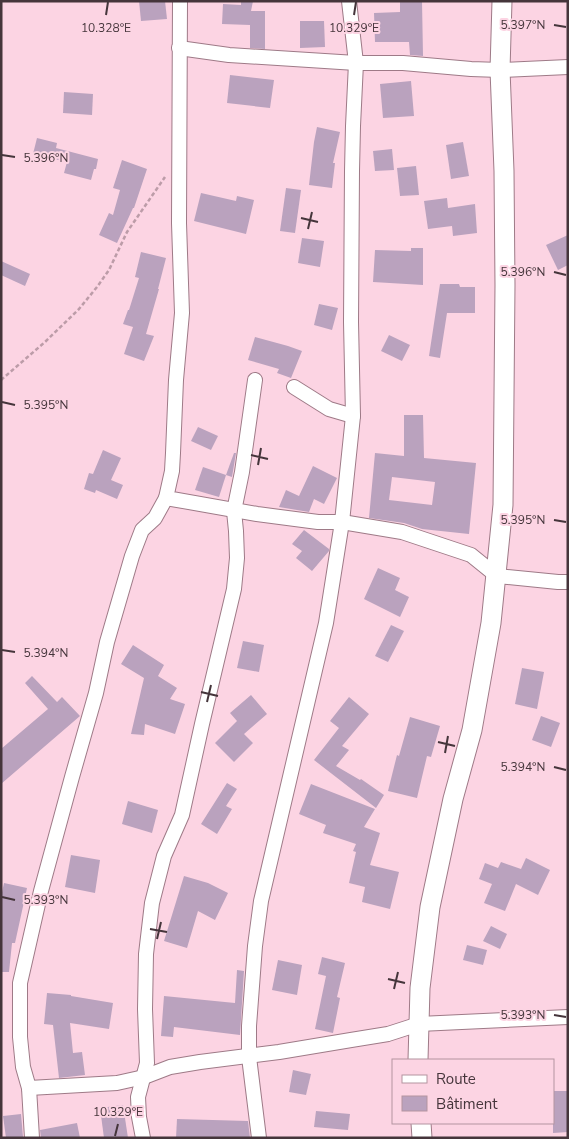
<svg xmlns="http://www.w3.org/2000/svg" width="569" height="1139" font-family="'Nunito Sans',sans-serif">
	<rect width="100%" height="100%" fill="#fcd4e3"/>
	<g fill="#baa2be" fill-rule="evenodd">
		<path d="M139,1H165L167,19L141,21Z"/>
		<path d="M241,1H253L251,11H265V49L250,48V25L222,24L223,4L241,5Z"/>
		<path d="M400,1H422L423,56L410,55L409,42H375L374,13L400,12Z"/>
		<path d="M300,21H324L325,47L300,48Z"/>
		<path d="M230,75L274,80L270,108L227,103Z"/>
		<path d="M411,81L414,116L383,118L380,84Z"/>
		<path d="M64,92L93,94L92,115L63,113Z"/>
		<path d="M317,127L340,132L333,163H335L332,188L309,185L314,142Z"/>
		<path d="M37,138L57,143L56,148L98,159L96,169H94L91,180L64,173L67,162L33,154Z"/>
		<path d="M463,142L469,176L451,179L446,145Z"/>
		<path d="M392,149L394,170L375,171L373,151Z"/>
		<path d="M122,160L147,169L134,208H133L117,243L99,235L109,213L113,215L120,190L113,188Z"/>
		<path d="M416,166L419,195L400,196L397,168Z"/>
		<path d="M286,188L301,190L295,233L280,231Z"/>
		<path d="M201,193L236,201L237,196L254,200L246,234L194,221Z"/>
		<path d="M447,198L448,208L475,204L477,233L453,236L452,226L428,229L424,201Z"/>
		<path d="M568,235V265L558,270L546,245Z"/>
		<path d="M302,238L324,241L320,267L298,263Z"/>
		<path d="M411,248H423V285L373,282L375,250L411,251Z"/>
		<path d="M141,252L166,258L158,289H159L146,334L154,336L144,361L124,354L133,327L123,324L128,310H129L139,278L135,277Z"/>
		<path d="M1,261L30,274L25,286L1,275Z"/>
		<path d="M440,284H459L460,287H475V313H447L440,358L429,356Z"/>
		<path d="M319,304L338,308L332,330L314,325Z"/>
		<path d="M389,335L410,345L402,361L381,351Z"/>
		<path d="M255,337L288,346L302,351L291,378L277,373L279,369L248,360Z"/>
		<path d="M404,415H423L424,458L476,463L469,534L422,529L404,523L369,518L375,453L404,456ZM392,477L435,482L432,505L389,500Z"/>
		<path d="M198,427L218,436L211,450L191,441Z"/>
		<path d="M103,450L121,458L111,480L123,485L117,499L96,490L95,493L84,489L89,473L93,474Z"/>
		<path d="M234,453H236L232,477L226,475Z"/>
		<path d="M313,466L337,478L324,504L314,499L309,512L279,507L286,490L299,496Z"/>
		<path d="M203,467L226,475L219,497L195,490Z"/>
		<path d="M304,530L329,549V551L312,571L296,558L302,551L292,544Z"/>
		<path d="M378,568L400,578L395,590L409,597L400,617L364,599Z"/>
		<path d="M391,625L404,631L388,662L375,656Z"/>
		<path d="M243,641L264,645L259,672L237,668Z"/>
		<path d="M133,645L164,665L158,676L177,688L170,699L185,704L175,734L145,724L144,735L131,734L144,678L121,664Z"/>
		<path d="M522,668L544,672L537,709L515,704Z"/>
		<path d="M32,676L57,702L62,697L80,716L1,784V749L48,709L25,683Z"/>
		<path d="M251,695L267,714L244,734L253,743L234,762L215,743L237,721L230,713Z"/>
		<path d="M349,697L369,714L342,746L349,750L336,766L360,780L361,779L384,795L376,808L314,760L339,728L330,721Z"/>
		<path d="M541,716L560,723L551,747L532,740Z"/>
		<path d="M410,717L440,726L431,757L427,756L417,798L388,791L397,755L399,756Z"/>
		<path d="M227,783L237,789L226,806L232,809L217,834L201,824Z"/>
		<path d="M311,784L375,809L364,827L380,833L370,865L399,872L390,909L362,902L365,887L349,883L356,852L353,851L356,844L323,833L326,825L299,814Z"/>
		<path d="M128,801L158,810L152,833L122,824Z"/>
		<path d="M71,855L100,860L95,893L65,887Z"/>
		<path d="M526,858L550,870L538,895L516,884L505,911L484,903L492,884L479,879L485,863L498,868L501,862L521,869Z"/>
		<path d="M184,876L208,883L228,893L215,920L198,911L187,948L164,941Z"/>
		<path d="M4,883L27,888L15,943H12L9,972H1V897Z"/>
		<path d="M491,926L507,934L500,949L483,941Z"/>
		<path d="M467,945L487,950L483,965L463,960Z"/>
		<path d="M322,957L345,963L337,997L340,998L333,1033L315,1029L326,976L318,974Z"/>
		<path d="M278,960L302,965L297,995L272,990Z"/>
		<path d="M237,970L244,971L240,1035L174,1027L173,1037L161,1036L164,996L235,1003Z"/>
		<path d="M47,993L71,995V996L113,1003L109,1029L70,1023L73,1053L82,1052L85,1075L59,1078L53,1025L44,1024Z"/>
		<path d="M293,1070L311,1074L306,1095L289,1092Z"/>
		<path d="M553,1091H568V1132L553,1133Z"/>
		<path d="M123,1105L128,1138H104L100,1108Z"/>
		<path d="M316,1111L350,1114L348,1130L314,1127Z"/>
		<path d="M21,1114L23,1137L6,1138L3,1116Z"/>
		<path d="M177,1119L248,1121L250,1138H176Z"/>
		<path d="M77,1123L80,1138H41L40,1130Z"/>
	</g>
	<g fill="none" stroke-linecap="round" stroke-linejoin="round">
		<g stroke="#9e7a87" stroke-width="16">
			<g id="street">
				<path d="M180,1L179,223L182,313L176,380L173,453L172,471L166,498L257,514L318,522H342L402,532L471,555L497,576L558,582H568"/>
				<path d="M179,48L229,55L356,63H403L471,69L500,70L568,67"/>
				<path d="M294,387L329,409L353,416"/>
				<path d="M29,1088L117,1083L144,1077L170,1067L200,1062L279,1052L351,1040L388,1034L419,1024L568,1017"/>
				<path d="M32,1138L29,1088L23,1067L20,1037V983L41,891L72,777L96,693L107,642L132,556L142,530L155,518L166,498"/>
				<path d="M143,1138L139,1117L138,1097L147,1063L145,1009L146,954L152,903L164,856L182,815L202,724L234,589L237,558L236,531L234,511L242,472L255,380"/>
				<path d="M259,1138L249,1057V1026L255,946L261,901L326,623L342,522L353,416L351,322L352,171L353,126L356,63L349,1"/>
			</g>
		</g>
		<g stroke="#9e7a87" stroke-width="21">
			<g id="secondary">
				<path d="M418,1060L420,988L430,907L453,799L472,730L491,623L503,505L505,285L504,171L500,70L502,1"/>
				<path d="M421,1123L422,1138"/>
			</g>
		</g>
		<path stroke="#bc9ca8" stroke-width="2.5" stroke-dasharray="4 2.5" stroke-linecap="butt" d="M1,380L45,342L79,309L97,287L109,270L127,232L165,177"/>
		<use href="#street" stroke="#fff" stroke-width="14"/>
		<use href="#secondary" stroke="#fff" stroke-width="19"/>
	</g>
	<path fill="none" stroke="#45353b" stroke-width="2" d="M106,15L108,2M354,15L356,2M554,25L566,27M2,155L15,157M301,218L318,222M308,229L312,212M554,272L566,275M2,402L15,405M251,455L268,459M258,465L261,448M554,520L566,522M2,650L15,652M201,692L218,696M207,702L211,685M438,742L455,746M445,753L448,736M554,767L566,770M2,897L15,900M150,929L167,932M157,939L161,922M388,979L405,983M394,989L398,972M554,1015L566,1017M115,1136L118,1124"/>
	<g font-size="12" text-anchor="middle" fill="#45353b" stroke="#fcd4e3" stroke-width="4" stroke-linejoin="round" paint-order="stroke">
		<text x="523" y="29">5.397°N</text>
		<text x="106" y="32">10.328°E</text>
		<text x="354" y="32">10.329°E</text>
		<text x="46" y="162">5.396°N</text>
		<text x="523" y="276">5.396°N</text>
		<text x="46" y="409">5.395°N</text>
		<text x="523" y="524">5.395°N</text>
		<text x="46" y="657">5.394°N</text>
		<text x="523" y="771">5.394°N</text>
		<text x="46" y="904">5.393°N</text>
		<text x="523" y="1019">5.393°N</text>
		<text x="118" y="1116">10.329°E</text>
	</g>
	<rect width="569" height="1139" fill="none" stroke="#45353b" stroke-width="5"/>
	<rect x="392" y="1059" width="162" height="65" fill="#fcd4e3" stroke="#b394a0"/>
	<rect x="402" y="1075" width="25" height="8" fill="#ffffff" stroke="#b394a0"/>
	<text x="436" y="1084" font-size="15" fill="#45353b">Route</text>
	<rect x="402" y="1096" width="25" height="15" fill="#baa2be" stroke="#b394a0"/>
	<text x="436" y="1109" font-size="15" fill="#45353b">Bâtiment</text>
</svg>
